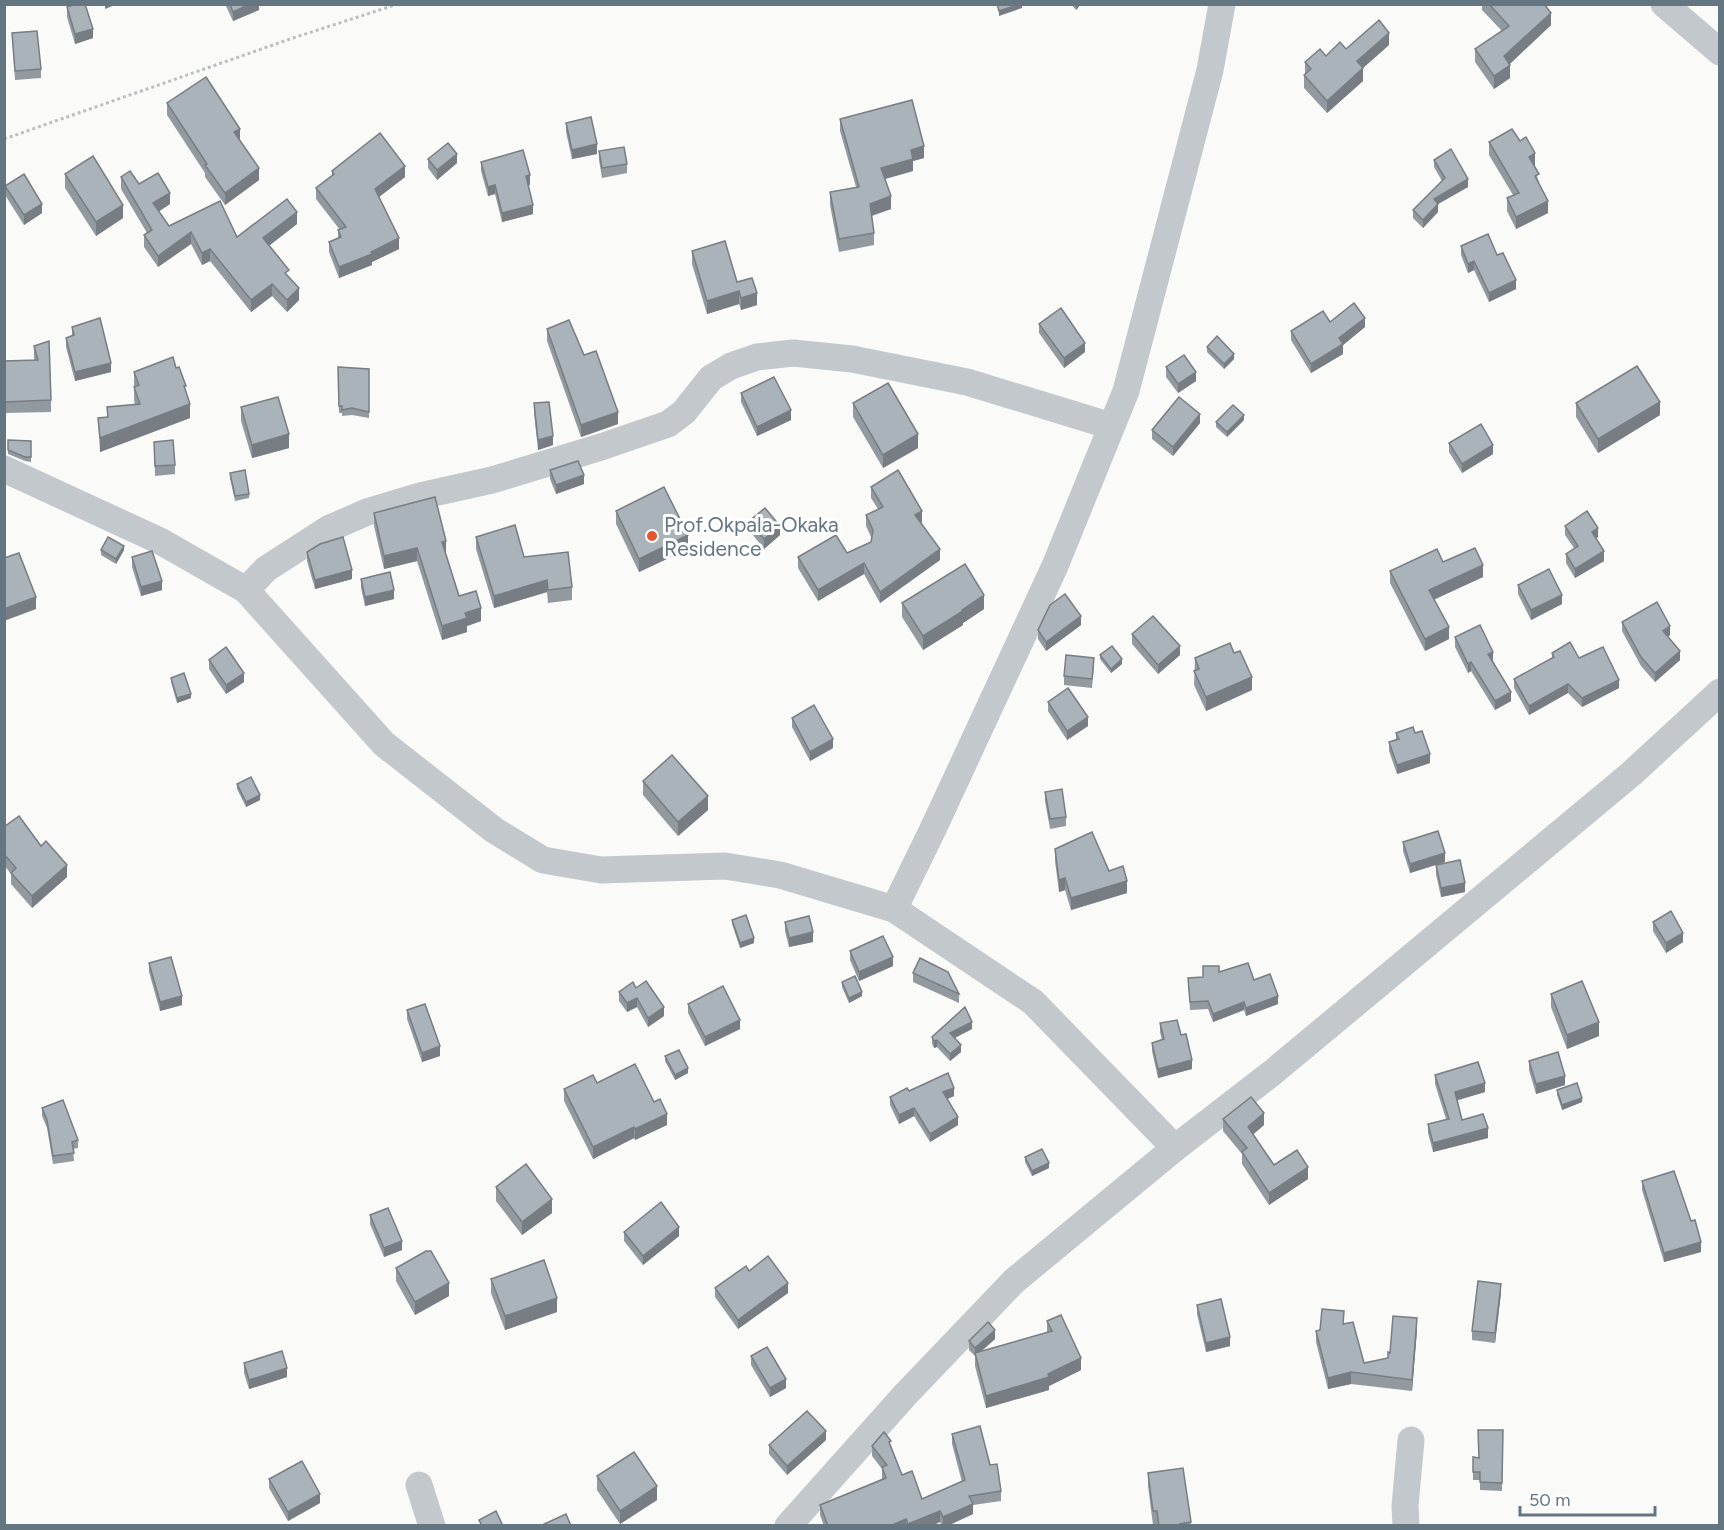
<svg xmlns="http://www.w3.org/2000/svg" width="1724" height="1530" font-family="Figtree,sans-serif">
	<rect width="100%" height="100%" fill="#fafaf8"/>
	<g fill="none" stroke-linecap="round" stroke-linejoin="round">
		<path stroke="#bbbfc2" stroke-width="3" stroke-dasharray="3 3" stroke-linecap="butt" d="M4,139L293,38L398,4"/>
		<g stroke="#c3c8cc" stroke-width="27">
			<path d="M1664,4L1720,52"/>
			<path d="M4,469L160,541L246,590L384,744L494,830L543,860L601,870L725,866L780,875L894,909L1033,1002L1175,1148"/>
			<path d="M246,590L266,569L328,529L367,512L420,496L492,480L601,447L668,424L684,412L711,378L731,366L757,357L793,353L852,359L967,382L1111,426"/>
			<path d="M894,909L933,829L1055,566L1126,391L1210,70L1222,4"/>
			<path d="M419,1485L432,1526"/>
			<path d="M788,1526L905,1395L1014,1281L1175,1148L1272,1073L1631,774L1720,692"/>
			<path d="M1406,1526L1405,1506L1411,1440"/>
		</g>
	</g>
	<g fill="#929a9f">
		<path d="M225,4H259V10L233,21Z"/>
		<path d="M1071,4H1081L1076,10Z"/>
		<path d="M1482,4H1544L1551,25L1510,64V78L1494,89L1475,62V49L1502,31L1482,10Z"/>
		<path d="M67,7L93,38L75,44L67,17Z"/>
		<path d="M12,33L41,69V78L15,80Z"/>
		<path d="M1389,45L1363,68V81L1327,113L1304,88V75L1305,74V62L1346,49Z"/>
		<path d="M167,103L240,140L259,180L225,205L205,177V173L167,115Z"/>
		<path d="M840,119L924,158L913,161V171L885,179L891,209L872,216L874,233V245L839,252L830,205V192L856,187L840,131Z"/>
		<path d="M566,123L597,154L572,159L566,132Z"/>
		<path d="M1520,141L1535,166H1534L1548,213L1516,229L1507,211V198L1513,195L1489,155V142Z"/>
		<path d="M599,151L627,164V173L602,178L599,160Z"/>
		<path d="M428,159L457,163L437,180L428,168Z"/>
		<path d="M1434,160L1468,187L1438,204V212L1423,228L1413,218V210L1442,181L1434,167Z"/>
		<path d="M481,162L530,185H528L533,214L502,222L495,194L488,196L481,171Z"/>
		<path d="M332,171L405,177L379,197L399,249L372,262V265L339,278L329,252V242L338,238V230H340L316,199V188L332,176Z"/>
		<path d="M65,174L123,218L96,236L65,188Z"/>
		<path d="M121,177L139,184L170,204L158,212L169,226L237,237L297,224L269,246L289,278L299,300L287,312L272,296L251,312L210,261L202,265L191,244L158,267L144,247V235L147,233L121,189Z"/>
		<path d="M5,186L42,213L24,225L5,195Z"/>
		<path d="M1461,246L1497,255L1516,289L1489,302L1474,270L1468,273L1461,255Z"/>
		<path d="M692,251L737,282L757,305L741,310L739,304L707,314L692,264Z"/>
		<path d="M1330,322L1365,327L1343,345V354L1311,373L1291,340V331Z"/>
		<path d="M1039,324L1085,352L1064,368L1039,333Z"/>
		<path d="M72,327L111,372L75,381L66,347V338L72,336Z"/>
		<path d="M547,329L584,355L618,424L581,437L547,341Z"/>
		<path d="M34,346L51,400V412L4,413V361L34,360Z"/>
		<path d="M1207,347L1234,359L1224,369L1207,352Z"/>
		<path d="M338,367L369,369V418L352,415L342,416V413H339Z"/>
		<path d="M1166,367L1196,381L1178,393L1166,377Z"/>
		<path d="M134,372L186,394L190,418L100,452L98,418L107,417V407L135,405L134,400Z"/>
		<path d="M741,393L791,420L757,436L741,402Z"/>
		<path d="M534,403L553,445L538,450L534,413Z"/>
		<path d="M853,403L918,448L883,468L853,417Z"/>
		<path d="M1576,403L1660,415L1598,453L1576,417Z"/>
		<path d="M241,407L289,448L252,458L241,421Z"/>
		<path d="M1244,420L1227,437L1216,427V422Z"/>
		<path d="M1200,423L1173,456L1152,439V430Z"/>
		<path d="M8,440L31,441V462L25,461L8,454Z"/>
		<path d="M154,442L175,465V474L155,476Z"/>
		<path d="M1449,443L1493,454L1462,473L1449,452Z"/>
		<path d="M550,470L584,484L556,494L550,479Z"/>
		<path d="M230,473L249,494V498L235,501L230,478Z"/>
		<path d="M871,487L922,522L921,523L940,560L880,603L864,574L818,601L798,568V557L847,553L871,542L872,539L866,526V515L878,509L871,498Z"/>
		<path d="M616,511L688,549L639,572L616,524Z"/>
		<path d="M374,513L446,554L459,596L481,621L467,626V632L442,640L417,561L384,569L374,526Z"/>
		<path d="M749,521L780,535L764,549L749,530Z"/>
		<path d="M1565,526L1598,537L1596,538L1604,561L1575,578L1566,563V554L1574,548L1565,535Z"/>
		<path d="M476,537L524,557L572,587V600L548,603L547,592L494,608L476,549Z"/>
		<path d="M101,550H124L116,564L101,555Z"/>
		<path d="M307,552L352,579L315,589L307,561Z"/>
		<path d="M132,557L162,590L141,596L132,567Z"/>
		<path d="M1443,562L1483,577L1434,599L1449,639L1425,651L1390,583V571Z"/>
		<path d="M361,579L394,599L365,606L361,588Z"/>
		<path d="M1518,585L1562,604L1531,620L1518,594Z"/>
		<path d="M902,603L984,609L963,623V625L923,650L902,617Z"/>
		<path d="M1622,622L1670,635L1668,637L1680,660L1655,682L1641,666L1622,631Z"/>
		<path d="M1081,625L1046,651L1038,639V630Z"/>
		<path d="M1132,634L1180,655L1158,674L1132,644Z"/>
		<path d="M1455,637L1493,661L1511,701L1495,710L1471,671L1468,673L1455,647Z"/>
		<path d="M1552,653L1579,658L1619,688L1582,707L1568,693L1529,715L1514,688V679L1552,658Z"/>
		<path d="M1100,655L1122,664L1111,673L1100,659Z"/>
		<path d="M1195,658L1252,690L1206,711L1194,685Z"/>
		<path d="M209,660L244,682L226,694L209,669Z"/>
		<path d="M1094,667L1092,688L1064,685V676Z"/>
		<path d="M171,678L191,698L177,703L171,682Z"/>
		<path d="M1048,702L1088,726L1067,740L1048,711Z"/>
		<path d="M792,718L833,748L810,761L792,727Z"/>
		<path d="M1396,733H1415L1430,763L1397,774L1389,751V742L1396,739Z"/>
		<path d="M643,781L708,810L678,836L643,795Z"/>
		<path d="M237,784L260,800L246,807L237,789Z"/>
		<path d="M1045,792L1066,817V826L1050,829L1045,801Z"/>
		<path d="M4,827L41,846L67,877L32,908L11,884V874L4,865Z"/>
		<path d="M1403,842L1445,862L1410,873L1403,851Z"/>
		<path d="M1055,849L1109,871L1127,893L1071,910L1065,890L1059,892L1055,861Z"/>
		<path d="M1436,865L1465,892L1441,897L1436,874Z"/>
		<path d="M732,920L754,943L740,948L732,924Z"/>
		<path d="M785,922L813,942L789,947L785,931Z"/>
		<path d="M1653,922L1683,942L1666,953L1653,931Z"/>
		<path d="M850,951L893,966L859,981L850,960Z"/>
		<path d="M149,963L182,1005L160,1011L149,972Z"/>
		<path d="M1219,972L1254,980L1278,1004L1246,1016L1244,1010L1213,1022L1208,1009L1190,1010L1188,978L1203,977Z"/>
		<path d="M913,973L959,994V1003L913,982Z"/>
		<path d="M842,982L862,996L849,1003L842,987Z"/>
		<path d="M636,988L664,1016L648,1027L637,1007L627,1012L619,1001V992Z"/>
		<path d="M1551,994L1599,1036L1567,1049L1551,1007Z"/>
		<path d="M688,1004L740,1029L705,1046L688,1013Z"/>
		<path d="M407,1010L440,1056L422,1062L407,1019Z"/>
		<path d="M1160,1023L1181,1035L1192,1069L1158,1078L1152,1051V1043L1162,1040L1160,1032Z"/>
		<path d="M972,1029L955,1038L961,1052L950,1061L937,1047L934,1048L932,1044V1037Z"/>
		<path d="M665,1056L688,1073L675,1080L665,1061Z"/>
		<path d="M1529,1061L1565,1085L1536,1094L1529,1070Z"/>
		<path d="M1435,1075L1485,1092L1457,1100L1462,1120L1488,1138L1433,1152L1428,1133V1124L1446,1119L1435,1084Z"/>
		<path d="M597,1083L654,1102L667,1125L635,1140L634,1138L593,1159L564,1101V1089Z"/>
		<path d="M1557,1090L1582,1102L1562,1110L1557,1095Z"/>
		<path d="M909,1091L954,1096L947,1099L958,1125L930,1142L914,1116L899,1124L890,1105V1097Z"/>
		<path d="M42,1108L78,1140V1148L73,1149L74,1161L53,1164L47,1128L42,1116Z"/>
		<path d="M1223,1119L1264,1125L1253,1134L1274,1165L1308,1179L1269,1205L1242,1164V1154L1223,1131Z"/>
		<path d="M1025,1157L1049,1168L1032,1176L1025,1162Z"/>
		<path d="M1642,1181L1701,1252L1664,1262L1642,1190Z"/>
		<path d="M496,1187L552,1213L522,1235L496,1201Z"/>
		<path d="M370,1215L402,1250L384,1257L370,1224Z"/>
		<path d="M624,1232L679,1236L643,1265L624,1241Z"/>
		<path d="M396,1268L449,1296L415,1315L396,1281Z"/>
		<path d="M491,1279L557,1312L505,1330L491,1293Z"/>
		<path d="M715,1288L788,1293L738,1329L715,1297Z"/>
		<path d="M1501,1293L1495,1343L1472,1340V1331Z"/>
		<path d="M1197,1305L1230,1346L1206,1352L1197,1314Z"/>
		<path d="M1047,1321L1081,1370L1049,1386V1390L986,1408L975,1366V1356L969,1350V1341L995,1339L981,1351L1047,1333Z"/>
		<path d="M1344,1324L1364,1363L1388,1358L1390,1353L1417,1330L1412,1391L1351,1384L1328,1389L1316,1342V1331Z"/>
		<path d="M751,1356L786,1388L770,1397L751,1365Z"/>
		<path d="M244,1363L287,1377L249,1389L244,1373Z"/>
		<path d="M1503,1430L1502,1491L1480,1490V1480H1473V1457L1479,1458Z"/>
		<path d="M952,1434L990,1465L1001,1491V1501L973,1505V1514L947,1526H942L940,1522L931,1526H824L820,1515V1505L882,1479V1469L872,1456V1446H891L902,1475L922,1499L962,1482L952,1444Z"/>
		<path d="M826,1440L787,1475L769,1454V1445Z"/>
		<path d="M1148,1473L1191,1522V1526L1153,1525L1148,1486Z"/>
		<path d="M597,1476L657,1500L620,1524L597,1490Z"/>
		<path d="M269,1479L320,1503L288,1521L269,1488Z"/>
	</g>
	<g fill="#777d82">
		<path d="M105,4H117L105,9Z"/>
		<path d="M250,4H259V10L233,21V12Z"/>
		<path d="M1020,4H1022V8L999,16V11Z"/>
		<path d="M1076,4H1081L1076,10Z"/>
		<path d="M1551,13V25L1504,69V56Z"/>
		<path d="M93,29V38L75,44V34Z"/>
		<path d="M1389,33V45L1363,68V81L1327,113V101L1357,61Z"/>
		<path d="M1510,65V78L1494,89V76Z"/>
		<path d="M240,129V141L234,132Z"/>
		<path d="M597,144V154L572,159V150Z"/>
		<path d="M924,146V158L913,161V171L881,180V168L911,150Z"/>
		<path d="M1535,153V166L1529,170V157Z"/>
		<path d="M457,154V163L437,180V170Z"/>
		<path d="M405,166V177L375,200V189Z"/>
		<path d="M259,168V180L225,205V193Z"/>
		<path d="M530,175V185L526,186V176Z"/>
		<path d="M1468,179V187L1438,204V212L1423,228V220L1434,199Z"/>
		<path d="M495,185V194L488,196V187Z"/>
		<path d="M170,193V204L153,215V203Z"/>
		<path d="M891,196V209L870,216V204Z"/>
		<path d="M1548,201V213L1516,229V217Z"/>
		<path d="M42,204V213L24,225V215Z"/>
		<path d="M123,205V218L96,236V222Z"/>
		<path d="M533,205V214L502,222V213Z"/>
		<path d="M297,212V224L263,250V238Z"/>
		<path d="M191,232V244L158,267V256Z"/>
		<path d="M399,238V249L372,262V265L339,278V267Z"/>
		<path d="M210,249V261L202,265V253Z"/>
		<path d="M1474,261V270L1468,273V264Z"/>
		<path d="M1516,280V289L1489,302V293Z"/>
		<path d="M272,284V296L251,312V300Z"/>
		<path d="M299,288V300L287,312V300Z"/>
		<path d="M739,291V304L707,314V301Z"/>
		<path d="M757,293V305L741,310V298Z"/>
		<path d="M1365,318V327L1343,345V354L1311,373V364L1339,338Z"/>
		<path d="M1085,343V352L1064,368V358Z"/>
		<path d="M1234,354V359L1224,369V364Z"/>
		<path d="M111,363V372L75,381V372Z"/>
		<path d="M1196,372V381L1178,393V384Z"/>
		<path d="M1660,402V415L1598,453V439Z"/>
		<path d="M190,404V418L100,452V438Z"/>
		<path d="M791,410V420L757,436V427Z"/>
		<path d="M618,412V424L581,437V425Z"/>
		<path d="M1200,414V423L1173,456V447Z"/>
		<path d="M1244,415V420L1227,437V432Z"/>
		<path d="M289,434V448L252,458V445Z"/>
		<path d="M918,434V448L883,468V455Z"/>
		<path d="M553,436V445L538,450V440Z"/>
		<path d="M1493,445V454L1462,473V464Z"/>
		<path d="M584,475V484L556,494V485Z"/>
		<path d="M922,511V522L915,526V515Z"/>
		<path d="M780,526V535L764,549V539Z"/>
		<path d="M1598,528V537L1592,541V532Z"/>
		<path d="M688,535V549L639,572V559Z"/>
		<path d="M446,541V554L442,542Z"/>
		<path d="M124,546V550L116,564V559Z"/>
		<path d="M417,548V561L384,569V556Z"/>
		<path d="M940,549V560L880,603V592Z"/>
		<path d="M1604,551V561L1575,578V569Z"/>
		<path d="M864,563V574L818,601V590Z"/>
		<path d="M1483,565V577L1429,602V590Z"/>
		<path d="M352,570V579L315,589V580Z"/>
		<path d="M547,580V592L494,608V596Z"/>
		<path d="M162,581V590L141,596V587Z"/>
		<path d="M394,590V599L365,606V597Z"/>
		<path d="M984,595V609L963,623V625L923,650V636Z"/>
		<path d="M1562,595V604L1531,620V610Z"/>
		<path d="M36,597V609L4,621V609Z"/>
		<path d="M481,608V621L467,626V632L442,640V626L465,613Z"/>
		<path d="M1081,616V625L1046,651V642Z"/>
		<path d="M1670,626V635L1663,640V631Z"/>
		<path d="M1449,627V639L1425,651V639Z"/>
		<path d="M1180,646V655L1158,674V665Z"/>
		<path d="M1680,651V660L1655,682V673Z"/>
		<path d="M1493,652V661L1488,663V654Z"/>
		<path d="M1122,659V664L1111,673V669Z"/>
		<path d="M1471,662V671L1468,673V664Z"/>
		<path d="M244,673V682L226,694V685Z"/>
		<path d="M1252,677V690L1206,711V697Z"/>
		<path d="M1619,680V688L1582,707V698Z"/>
		<path d="M1568,684V693L1529,715V706Z"/>
		<path d="M1511,692V701L1495,710V701Z"/>
		<path d="M191,694V698L177,703V698Z"/>
		<path d="M1088,717V726L1067,740V731Z"/>
		<path d="M833,739V748L810,761V752Z"/>
		<path d="M1430,754V763L1397,774V765Z"/>
		<path d="M260,795V800L246,807V802Z"/>
		<path d="M708,796V810L678,836V822Z"/>
		<path d="M1445,853V862L1410,873V864Z"/>
		<path d="M67,865V877L32,908V896Z"/>
		<path d="M1065,878V890L1059,892V880Z"/>
		<path d="M1127,881V893L1071,910V898Z"/>
		<path d="M1465,883V892L1441,897V888Z"/>
		<path d="M813,932V942L789,947V938Z"/>
		<path d="M1683,933V942L1666,953V943Z"/>
		<path d="M754,938V943L740,948V943Z"/>
		<path d="M893,957V966L859,981V972Z"/>
		<path d="M862,992V996L849,1003V998Z"/>
		<path d="M182,996V1005L160,1011V1002Z"/>
		<path d="M1278,996V1004L1246,1016V1008Z"/>
		<path d="M637,998V1007L627,1012V1003Z"/>
		<path d="M1244,1002V1010L1213,1022V1014Z"/>
		<path d="M664,1007V1016L648,1027V1018Z"/>
		<path d="M740,1020V1029L705,1046V1037Z"/>
		<path d="M972,1022V1029L950,1040V1033Z"/>
		<path d="M1599,1022V1036L1567,1049V1035Z"/>
		<path d="M937,1040V1047L934,1048V1041Z"/>
		<path d="M961,1045V1052L950,1061V1054Z"/>
		<path d="M440,1046V1056L422,1062V1053Z"/>
		<path d="M1192,1060V1069L1158,1078V1069Z"/>
		<path d="M688,1068V1073L675,1080V1075Z"/>
		<path d="M1565,1076V1085L1536,1094V1084Z"/>
		<path d="M1485,1083V1092L1455,1101V1092Z"/>
		<path d="M954,1088V1096L943,1101V1092Z"/>
		<path d="M1582,1098V1102L1562,1110V1105Z"/>
		<path d="M914,1108V1116L899,1124V1115Z"/>
		<path d="M1264,1113V1125L1248,1139V1127Z"/>
		<path d="M667,1114V1125L635,1140V1129Z"/>
		<path d="M958,1117V1125L930,1142V1134Z"/>
		<path d="M634,1127V1138L593,1159V1147Z"/>
		<path d="M1488,1128V1138L1433,1152V1143Z"/>
		<path d="M1049,1163V1168L1032,1176V1171Z"/>
		<path d="M1308,1167V1179L1269,1205V1193Z"/>
		<path d="M552,1199V1213L522,1235V1222Z"/>
		<path d="M679,1227V1236L643,1265V1256Z"/>
		<path d="M402,1241V1250L384,1257V1248Z"/>
		<path d="M1701,1242V1252L1664,1262V1253Z"/>
		<path d="M449,1283V1296L415,1315V1302Z"/>
		<path d="M788,1283V1293L738,1329V1320Z"/>
		<path d="M1501,1284V1293L1495,1343V1333Z"/>
		<path d="M557,1298V1312L505,1330V1316Z"/>
		<path d="M1417,1318V1330L1412,1391V1380Z"/>
		<path d="M995,1330V1339L975,1357V1348Z"/>
		<path d="M1230,1337V1346L1206,1352V1343Z"/>
		<path d="M1081,1358V1370L1049,1386V1390L986,1408V1396L1048,1374Z"/>
		<path d="M287,1368V1377L249,1389V1380Z"/>
		<path d="M1351,1372V1384L1328,1389V1378Z"/>
		<path d="M786,1379V1388L770,1397V1388Z"/>
		<path d="M826,1431V1440L787,1475V1466Z"/>
		<path d="M657,1486V1500L620,1524V1511Z"/>
		<path d="M320,1494V1503L288,1521V1512Z"/>
		<path d="M973,1504V1514L947,1526H943V1517Z"/>
		<path d="M940,1511V1522L931,1526H908V1524Z"/>
		<path d="M906,1519V1526H890Z"/>
	</g>
	<g fill="#aab3b9" stroke="#777d82" stroke-width="1.5">
		<path d="M76,4H85L93,29L75,34L67,7Z"/>
		<path d="M230,4H250L233,12Z"/>
		<path d="M997,4H1020L999,11Z"/>
		<path d="M1489,4H1544L1551,13L1504,56L1510,65L1494,76L1475,49L1509,26Z"/>
		<path d="M1379,20L1389,33L1357,61L1363,68L1327,101L1304,75L1311,69L1305,62L1320,49L1326,56L1340,42L1346,49Z"/>
		<path d="M37,31L41,69L15,71L12,33Z"/>
		<path d="M206,77L240,129L234,132L259,168L225,193L205,165L207,164L167,103Z"/>
		<path d="M912,100L924,146L911,150L913,159L881,168L891,196L870,204L874,233L839,239L830,192L859,187L840,119Z"/>
		<path d="M591,117L597,144L572,150L566,123Z"/>
		<path d="M1512,129L1520,141L1526,137L1535,153L1529,157L1539,174L1535,176L1548,201L1516,217L1507,198L1519,193L1489,142Z"/>
		<path d="M380,133L405,166L375,189L399,238L371,252L372,254L339,267L329,242L341,237L338,230L346,227L316,188L334,174L332,171Z"/>
		<path d="M448,143L457,154L437,170L428,159Z"/>
		<path d="M624,147L627,164L602,168L599,151Z"/>
		<path d="M1451,149L1468,179L1434,199L1438,204L1423,220L1413,210L1445,178L1434,160Z"/>
		<path d="M523,150L530,175L526,176L533,205L502,213L495,185L488,187L481,162Z"/>
		<path d="M93,156L123,205L96,222L65,174Z"/>
		<path d="M130,171L139,184L158,173L170,193L153,203L169,226L220,201L237,237L287,199L297,212L263,238L289,270L285,273L299,288L287,300L272,284L251,300L210,249L202,253L191,232L158,256L144,235L152,230L121,177Z"/>
		<path d="M24,174L42,204L24,215L5,186Z"/>
		<path d="M1488,234L1497,255L1503,253L1516,280L1489,293L1474,261L1468,264L1461,246Z"/>
		<path d="M725,241L737,282L752,278L757,293L741,298L739,291L707,301L692,251Z"/>
		<path d="M1354,303L1365,318L1339,338L1343,344L1311,364L1291,331L1323,311L1330,322Z"/>
		<path d="M1061,308L1085,343L1064,358L1039,324Z"/>
		<path d="M100,318L111,363L75,372L66,338L74,335L72,327Z"/>
		<path d="M569,320L584,355L596,351L618,412L581,425L547,329Z"/>
		<path d="M1217,336L1234,354L1224,364L1207,347Z"/>
		<path d="M49,341L51,400L4,402V361L38,360L34,346Z"/>
		<path d="M1184,355L1196,372L1178,384L1166,367Z"/>
		<path d="M173,357L176,368L179,367L186,386H184L190,404L100,438L98,418L108,417L107,407L140,404L134,387L139,385L134,372Z"/>
		<path d="M1637,366L1660,402L1598,439L1576,403Z"/>
		<path d="M338,367L369,369V412L352,408L342,410V406H339Z"/>
		<path d="M774,377L791,410L757,427L741,393Z"/>
		<path d="M888,383L918,434L883,455L853,403Z"/>
		<path d="M278,397L289,434L252,445L241,407Z"/>
		<path d="M1179,397L1200,414L1173,447L1152,430Z"/>
		<path d="M549,402L553,436L538,440L534,403Z"/>
		<path d="M1233,405L1244,415L1227,432L1216,422Z"/>
		<path d="M1481,424L1493,445L1462,464L1449,443Z"/>
		<path d="M8,440L31,441V457H25L8,450Z"/>
		<path d="M173,440L175,465L155,466L154,442Z"/>
		<path d="M578,461L584,475L556,485L550,470Z"/>
		<path d="M245,470L249,494L235,496L230,473Z"/>
		<path d="M898,470L922,511L915,515L940,549L880,592L864,563L818,590L798,557L836,535L847,553L871,542L873,530L866,515L883,507L871,487Z"/>
		<path d="M664,487L688,535L639,559L616,511Z"/>
		<path d="M435,497L446,541L442,542L459,596L476,591L481,608L465,613L467,618L442,626L417,548L384,556L374,513Z"/>
		<path d="M765,508L780,526L764,539L749,521Z"/>
		<path d="M1587,511L1598,528L1592,532L1604,551L1575,569L1566,554L1578,546L1565,526Z"/>
		<path d="M515,525L524,557L568,552L572,587L548,590L547,580L494,596L476,537Z"/>
		<path d="M108,537L124,546L116,559L101,550Z"/>
		<path d="M343,537L352,570L315,580L307,552L320,544Z"/>
		<path d="M1475,548L1483,565L1429,590L1449,627L1425,639L1390,571L1437,549L1443,562Z"/>
		<path d="M152,551L162,581L141,587L132,557Z"/>
		<path d="M19,553L36,597L4,609V558Z"/>
		<path d="M965,564L984,595L962,610L963,611L923,636L902,603Z"/>
		<path d="M1549,569L1562,595L1531,610L1518,585Z"/>
		<path d="M390,572L394,590L365,597L361,579Z"/>
		<path d="M1065,594L1081,616L1046,642L1038,630L1050,605Z"/>
		<path d="M1657,602L1670,626L1663,631L1680,651L1655,673L1641,657L1622,622Z"/>
		<path d="M1153,616L1180,646L1158,665L1132,634Z"/>
		<path d="M1480,625L1493,652L1488,654L1511,692L1495,701L1471,662L1468,664L1455,637Z"/>
		<path d="M1570,642L1579,658L1603,647L1619,680L1582,698L1568,684L1529,706L1514,679L1554,657L1552,653Z"/>
		<path d="M1230,643L1234,653L1240,651L1252,677L1206,697L1194,671L1199,669L1195,658Z"/>
		<path d="M1112,646L1122,659L1111,669L1100,655Z"/>
		<path d="M226,647L244,673L226,685L209,660Z"/>
		<path d="M1066,655L1094,658L1092,679L1064,676Z"/>
		<path d="M184,673L191,694L177,698L171,678Z"/>
		<path d="M1068,688L1088,717L1067,731L1048,702Z"/>
		<path d="M814,705L833,739L810,752L792,718Z"/>
		<path d="M1413,727L1415,733L1422,731L1430,754L1397,765L1389,742L1399,739L1396,733Z"/>
		<path d="M672,755L708,796L678,822L643,781Z"/>
		<path d="M251,777L260,795L246,802L237,784Z"/>
		<path d="M1062,789L1066,817L1050,819L1045,792Z"/>
		<path d="M19,816L41,846L46,841L67,865L32,896L11,873L16,868L4,854V827Z"/>
		<path d="M1438,831L1445,853L1410,864L1403,842Z"/>
		<path d="M1092,832L1109,871L1123,866L1127,881L1071,898L1065,878L1059,880L1055,849Z"/>
		<path d="M1460,860L1465,883L1441,888L1436,865Z"/>
		<path d="M1671,911L1683,933L1666,943L1653,922Z"/>
		<path d="M746,915L754,938L740,943L732,920Z"/>
		<path d="M809,916L813,932L789,938L785,922Z"/>
		<path d="M883,936L893,957L859,972L850,951Z"/>
		<path d="M171,957L182,996L160,1002L149,963Z"/>
		<path d="M920,958L948,972L959,994L913,973Z"/>
		<path d="M1248,963L1254,980L1270,974L1278,996L1246,1008L1244,1002L1213,1014L1208,1001L1190,1002L1188,978L1203,977V966H1219V972Z"/>
		<path d="M855,976L862,992L849,998L842,982Z"/>
		<path d="M646,981L664,1007L648,1018L637,998L627,1003L619,992L633,982L636,988Z"/>
		<path d="M1582,981L1599,1022L1567,1035L1551,994Z"/>
		<path d="M723,986L740,1020L705,1037L688,1004Z"/>
		<path d="M425,1004L440,1046L422,1053L407,1010Z"/>
		<path d="M965,1007L972,1022L950,1033L961,1045L950,1054L937,1040L934,1041L932,1037Z"/>
		<path d="M1177,1020L1181,1035L1186,1034L1192,1060L1158,1069L1152,1043L1164,1039L1160,1023Z"/>
		<path d="M679,1050L688,1068L675,1075L665,1056Z"/>
		<path d="M1558,1052L1565,1076L1536,1084L1529,1061Z"/>
		<path d="M1478,1062L1485,1083L1455,1092L1462,1120L1483,1114L1488,1128L1433,1143L1428,1124L1449,1119L1435,1075Z"/>
		<path d="M635,1064L654,1102L660,1099L667,1114L635,1129L634,1127L593,1147L564,1089L593,1075L597,1083Z"/>
		<path d="M948,1073L954,1088L943,1092L958,1117L930,1134L914,1108L899,1115L890,1097L907,1088L909,1091Z"/>
		<path d="M1577,1083L1582,1098L1562,1105L1557,1090Z"/>
		<path d="M1251,1097L1264,1113L1248,1127L1274,1165L1297,1150L1308,1167L1269,1193L1242,1152L1247,1148L1223,1119Z"/>
		<path d="M63,1100L78,1140L72,1142L74,1153L53,1156L47,1120L42,1108Z"/>
		<path d="M1042,1149L1049,1163L1032,1171L1025,1157Z"/>
		<path d="M526,1164L552,1199L522,1222L496,1187Z"/>
		<path d="M1674,1171L1691,1221L1695,1220L1701,1242L1664,1253L1642,1181Z"/>
		<path d="M661,1202L679,1227L643,1256L624,1232Z"/>
		<path d="M388,1208L402,1241L384,1248L370,1215Z"/>
		<path d="M426,1251H431L449,1283L415,1302L396,1268Z"/>
		<path d="M768,1256L788,1283L738,1320L715,1288L746,1266L749,1271Z"/>
		<path d="M544,1260L557,1298L505,1316L491,1279Z"/>
		<path d="M1478,1281L1501,1284L1495,1333L1472,1331Z"/>
		<path d="M1221,1299L1230,1337L1206,1343L1197,1305Z"/>
		<path d="M1322,1309L1344,1311L1343,1324L1353,1322L1364,1363L1388,1358V1352L1390,1353L1393,1316L1417,1318L1412,1380L1351,1372L1328,1378L1316,1331L1320,1330Z"/>
		<path d="M1061,1315L1081,1358L1048,1374L1049,1377L986,1396L975,1353L1052,1331L1047,1321Z"/>
		<path d="M988,1322L995,1330L975,1348L969,1341Z"/>
		<path d="M767,1347L786,1379L770,1388L751,1356Z"/>
		<path d="M282,1351L287,1368L249,1380L244,1363Z"/>
		<path d="M807,1411L826,1431L787,1466L769,1445Z"/>
		<path d="M980,1426L990,1465L997,1464L1001,1491L969,1496L973,1504L943,1517L940,1511L908,1524L906,1519L890,1526H828L820,1505L886,1478L882,1467L887,1465L872,1446L884,1432L891,1441L889,1442L902,1475L912,1471L922,1499L965,1480L952,1434Z"/>
		<path d="M1478,1430H1503L1502,1483L1480,1482V1472H1473V1457L1479,1458Z"/>
		<path d="M634,1452L657,1486L620,1511L597,1476Z"/>
		<path d="M302,1461L320,1494L288,1512L269,1479Z"/>
		<path d="M1183,1468L1191,1522L1180,1524V1526H1159L1157,1511H1153L1148,1473Z"/>
		<path d="M496,1511L503,1526H482L479,1520Z"/>
		<path d="M566,1514L571,1526H540Z"/>
	</g>
	<circle fill="#e4572e" stroke="#fff" stroke-width="2" cx="652" cy="536" r="6"/>
	<g text-anchor="middle" dominant-baseline="central" stroke-width="6" stroke-linejoin="round" paint-order="stroke">
		<g font-size="21" fill="#657683" stroke="#fff" text-anchor="start">
			<text x="664" y="524">Prof.Okpala-Okaka<tspan x="664" dy="24">Residence</tspan></text>
		</g>
	</g>
	<rect width="1724" height="1530" fill="none" stroke="#657683" stroke-width="12"/>
	<path d="M1520 1506v9h135v-9" fill="none" stroke="#657683" stroke-width="3"/>
	<text x="1529" y="1506" font-size="18" fill="#657683" stroke="#ffffff" stroke-width="4.5" paint-order="stroke">50 m</text>
</svg>
